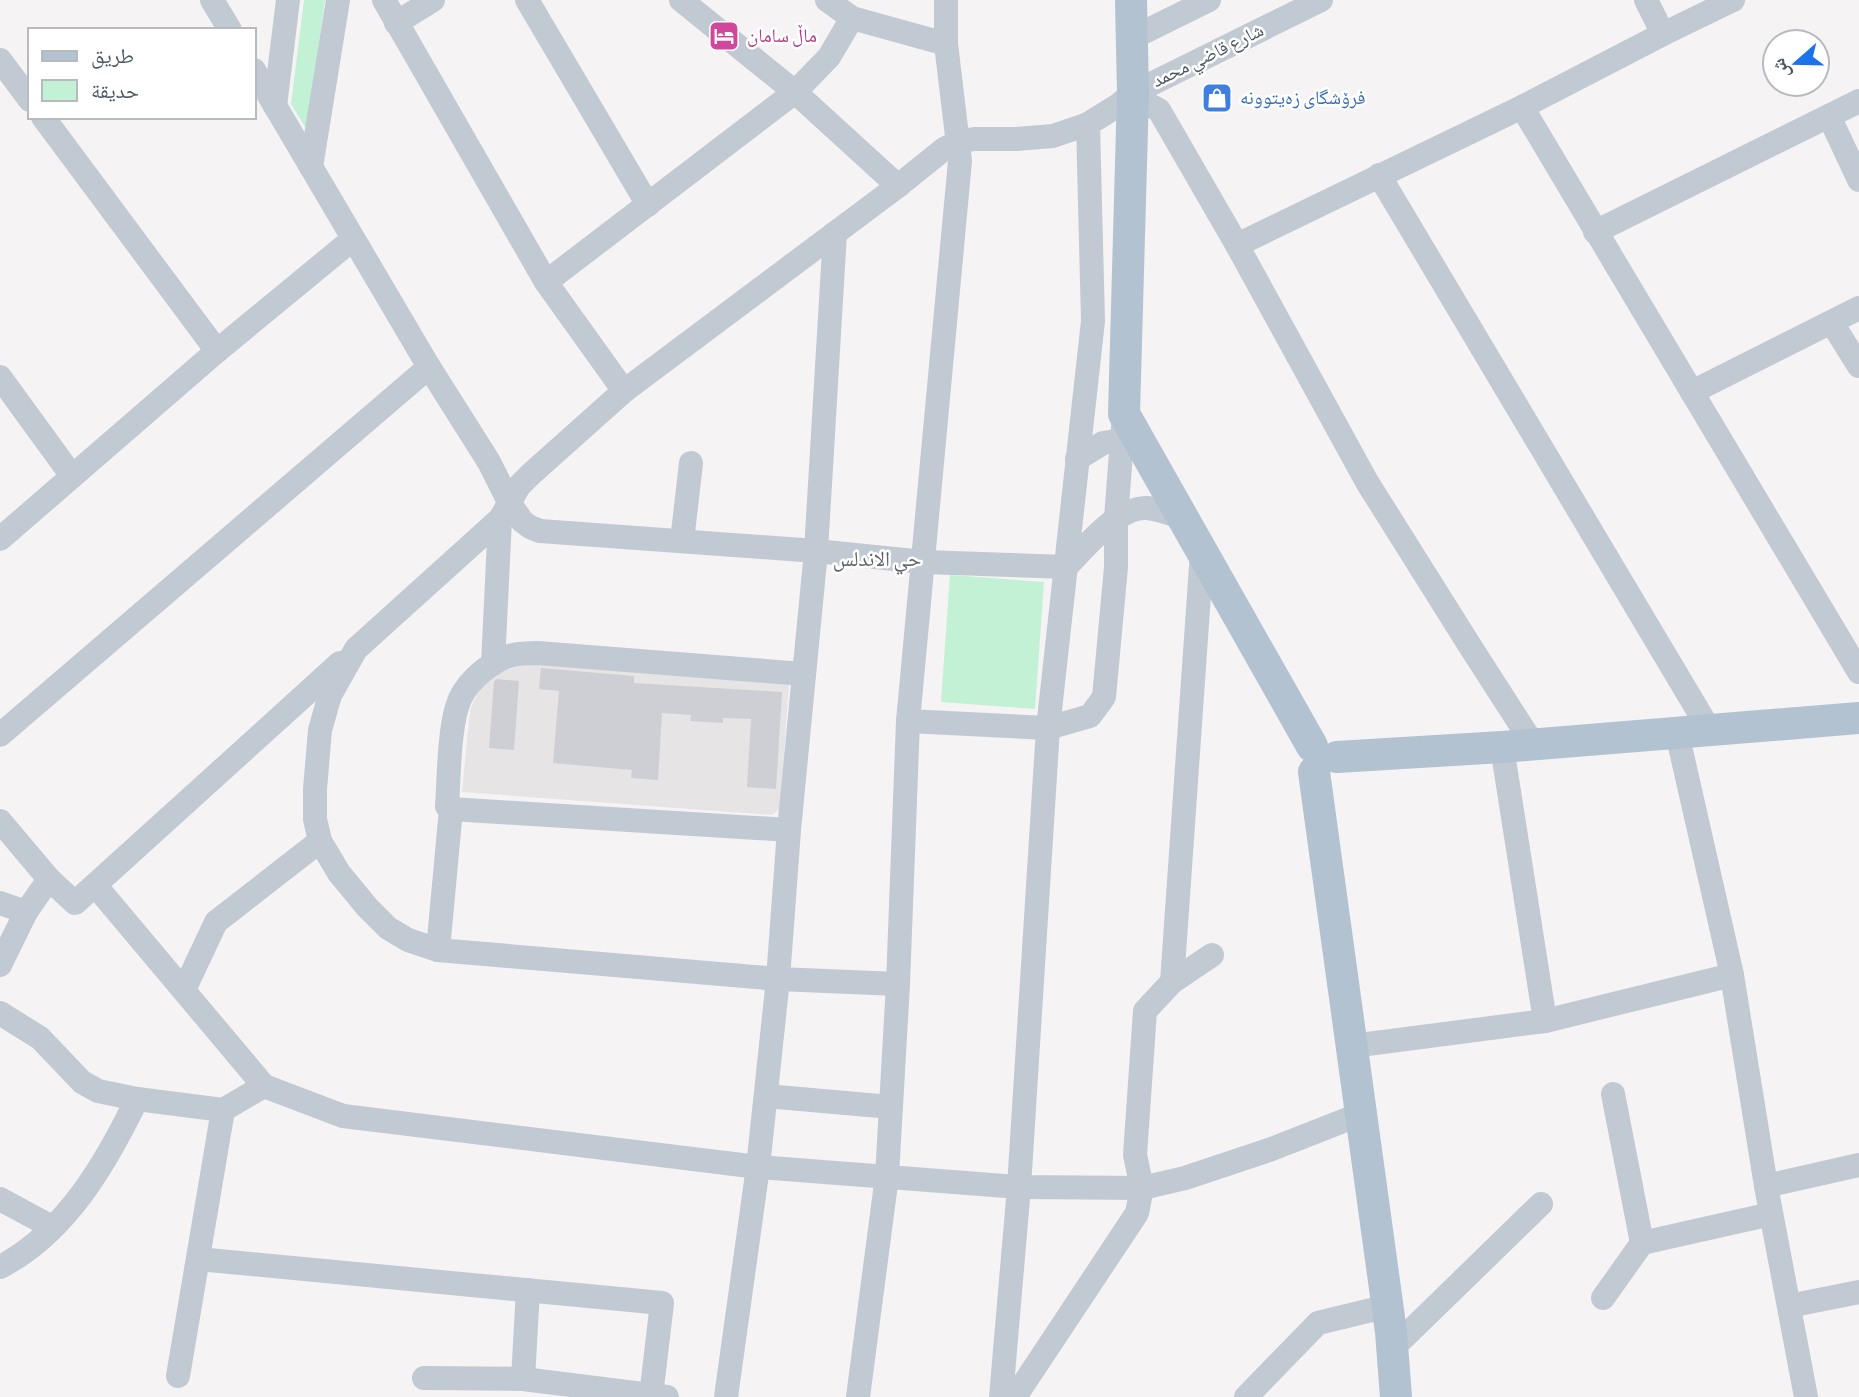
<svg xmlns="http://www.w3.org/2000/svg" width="1859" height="1397" font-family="'Alegreya Sans','Noto Naskh Arabic',sans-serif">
	<rect width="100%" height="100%" fill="#f5f3f3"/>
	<path fill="#e6e4e5" d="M546,663L789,685L780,808L772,815L462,792L469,720L471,707L481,688L487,680L507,670L520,666Z"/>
	<g fill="#c3f1d5">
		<path d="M304,0H325L307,130L291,104Z"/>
		<path d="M950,575L1044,582L1035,709L941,702Z"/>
	</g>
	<g fill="#cdcfd5">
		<path d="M541,668L634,676V683L782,692L776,789L747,787L751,719L723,718V723L690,721L691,715L662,713L658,780L631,778L632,770L553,763L559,691L539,689Z"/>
		<path d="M497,679L519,681L514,750L489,748L494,681Z"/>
	</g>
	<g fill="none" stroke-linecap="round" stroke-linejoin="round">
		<g stroke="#c1cad2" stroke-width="24">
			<path d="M212,0L230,30"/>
			<path d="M384,0L546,282L624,391"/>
			<path d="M527,0L648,205"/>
			<path d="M681,0L795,92L898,186"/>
			<path d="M827,0L852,18L946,44"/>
			<path d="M1646,0L1663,34"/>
			<path d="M396,23L433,0"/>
			<path d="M1132,38L1209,0"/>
			<path d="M0,60L30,100"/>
			<path d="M254,70L429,367L489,462L509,502L522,521L530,527L540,531L816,551L924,562L1066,567C1085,548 1118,506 1147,508C1159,509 1171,514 1183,518"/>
			<path d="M275,106L288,0"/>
			<path d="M1132,106H1151L1159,110L1237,245L1367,482L1470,646L1533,744"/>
			<path d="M1522,107L1859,672"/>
			<path d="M1829,116L1859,180"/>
			<path d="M43,117L217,351"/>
			<path d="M311,167L338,0"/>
			<path d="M1379,175L1709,729"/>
			<path d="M1595,232L1859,101"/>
			<path d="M1237,245L1522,107L1663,34L1733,0"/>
			<path d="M546,282L795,92L829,57L852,18"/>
			<path d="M1832,323L1859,366"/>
			<path d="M0,377L72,476"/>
			<path d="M1692,392L1859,308"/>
			<path d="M1077,459L1103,443L1122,440"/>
			<path d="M0,539L217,351L353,239"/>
			<path d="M682,541L691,463"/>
			<path d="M493,664L500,519"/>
			<path d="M908,721L1048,728L1093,321L1088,124"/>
			<path d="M1677,733L1732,975L1766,1186L1806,1397"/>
			<path d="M0,735L429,367"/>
			<path d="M1502,747L1545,1021"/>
			<path d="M0,821L49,879L75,903L340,663"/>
			<path d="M789,830L451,809L447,806C449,776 449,734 457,707C463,685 485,666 506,657C516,653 528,653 538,653L803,674"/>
			<path d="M95,885L264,1086L343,1116L758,1167L1019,1187L1142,1188L1185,1178L1269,1150L1361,1114"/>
			<path d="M0,903L26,912"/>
			<path d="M438,950L451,809"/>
			<path d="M0,965L26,912L49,879"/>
			<path d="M1172,982L1212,955"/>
			<path d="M898,984L778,979L438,950L408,940L388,928L367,907L339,873L320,841L315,819V789L320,730L330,695L356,649L500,519L519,486L531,474L624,391L898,186L944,149L958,142L974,139H1016L1053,136L1088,124L1117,106L1133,93L1321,0"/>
			<path d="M184,990L216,922L320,841"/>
			<path d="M0,1013L40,1038L82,1082L98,1091L137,1099L223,1110L264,1086"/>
			<path d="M1352,1046L1545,1021L1732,975"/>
			<path d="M1613,1094L1642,1243"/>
			<path d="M766,1096L891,1107"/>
			<path d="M1766,1186L1859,1165"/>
			<path d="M0,1199L52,1227"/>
			<path d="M198,1259L662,1303L651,1396"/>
			<path d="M0,1267C66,1233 106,1163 137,1099"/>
			<path d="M1603,1298L1642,1243L1771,1214"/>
			<path d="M1789,1306L1859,1292"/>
			<path d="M1393,1348L1541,1204"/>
			<path d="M178,1376L223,1110"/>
			<path d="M424,1378L523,1379L667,1397"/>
			<path d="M523,1379L528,1290"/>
			<path d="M726,1397L758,1167L778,979L789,830L816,551L835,233"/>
			<path d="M858,1397L887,1176L898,984L908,721L960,161L946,44V0"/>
			<path d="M1001,1397L1019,1187L1048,728L1090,716L1104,697L1116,567V518L1124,414"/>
			<path d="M1015,1397L1137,1213L1142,1188L1135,1155L1145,1011L1172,982L1202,552"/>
			<path d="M1246,1397L1318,1323L1388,1306"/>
		</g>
		<g stroke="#b3c2d1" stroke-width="32">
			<path d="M1131,0L1133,93L1124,414L1312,746"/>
			<path d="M1337,757L1502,747L1859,718"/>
			<path d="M1314,772L1391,1332L1396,1397"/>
		</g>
	</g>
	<defs>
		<g id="hotel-square" transform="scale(1.575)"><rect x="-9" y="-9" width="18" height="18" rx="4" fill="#d1479c" stroke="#fff"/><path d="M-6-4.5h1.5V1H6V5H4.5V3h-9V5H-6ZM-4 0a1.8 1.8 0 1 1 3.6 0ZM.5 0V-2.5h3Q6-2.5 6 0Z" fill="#fff"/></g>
		<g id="shop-square" transform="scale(1.575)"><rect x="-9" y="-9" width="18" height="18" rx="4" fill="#3f7fe0" stroke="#fff"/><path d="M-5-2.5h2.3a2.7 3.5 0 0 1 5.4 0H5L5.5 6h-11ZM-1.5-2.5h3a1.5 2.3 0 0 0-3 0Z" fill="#fff"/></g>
	</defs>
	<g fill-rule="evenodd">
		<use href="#hotel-square" x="724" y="36"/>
		<use href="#shop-square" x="1217" y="98"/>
	</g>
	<g text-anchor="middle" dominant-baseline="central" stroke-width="5" stroke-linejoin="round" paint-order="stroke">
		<g font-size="19" fill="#b23c85" stroke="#fff" text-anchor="start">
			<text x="747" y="36">ماڵ سامان</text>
		</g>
		<g font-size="19" fill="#4a5661" stroke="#fff">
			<text transform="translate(1208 56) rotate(-26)">شارع قاضي محمد</text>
		</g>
		<g font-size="19" fill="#366cbe" stroke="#fff" text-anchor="start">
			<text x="1240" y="98">فرۆشگای زەیتوونە</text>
		</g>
		<g font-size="21" fill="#5f6368" stroke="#fff">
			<text x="877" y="559">حي الاندلس</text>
		</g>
	</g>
	<rect x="28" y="28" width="228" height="91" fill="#ffffff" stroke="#b7bbc0" stroke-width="2"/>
	<rect x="42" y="51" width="35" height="10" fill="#b3c2d1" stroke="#b7bbc0" stroke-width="2"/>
	<text x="91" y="63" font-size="21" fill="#4a5661">طريق</text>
	<rect x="42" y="80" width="35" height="21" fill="#c3f1d5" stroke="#b7bbc0" stroke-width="2"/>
	<text x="91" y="98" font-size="21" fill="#4a5661">حديقة</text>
	<g transform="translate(1796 63) rotate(250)"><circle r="33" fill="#ffffff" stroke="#b7bbc0" stroke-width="2"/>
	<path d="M0-5L12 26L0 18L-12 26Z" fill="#1a73e8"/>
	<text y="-10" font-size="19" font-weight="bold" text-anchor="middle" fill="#4a5661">ش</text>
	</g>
</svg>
